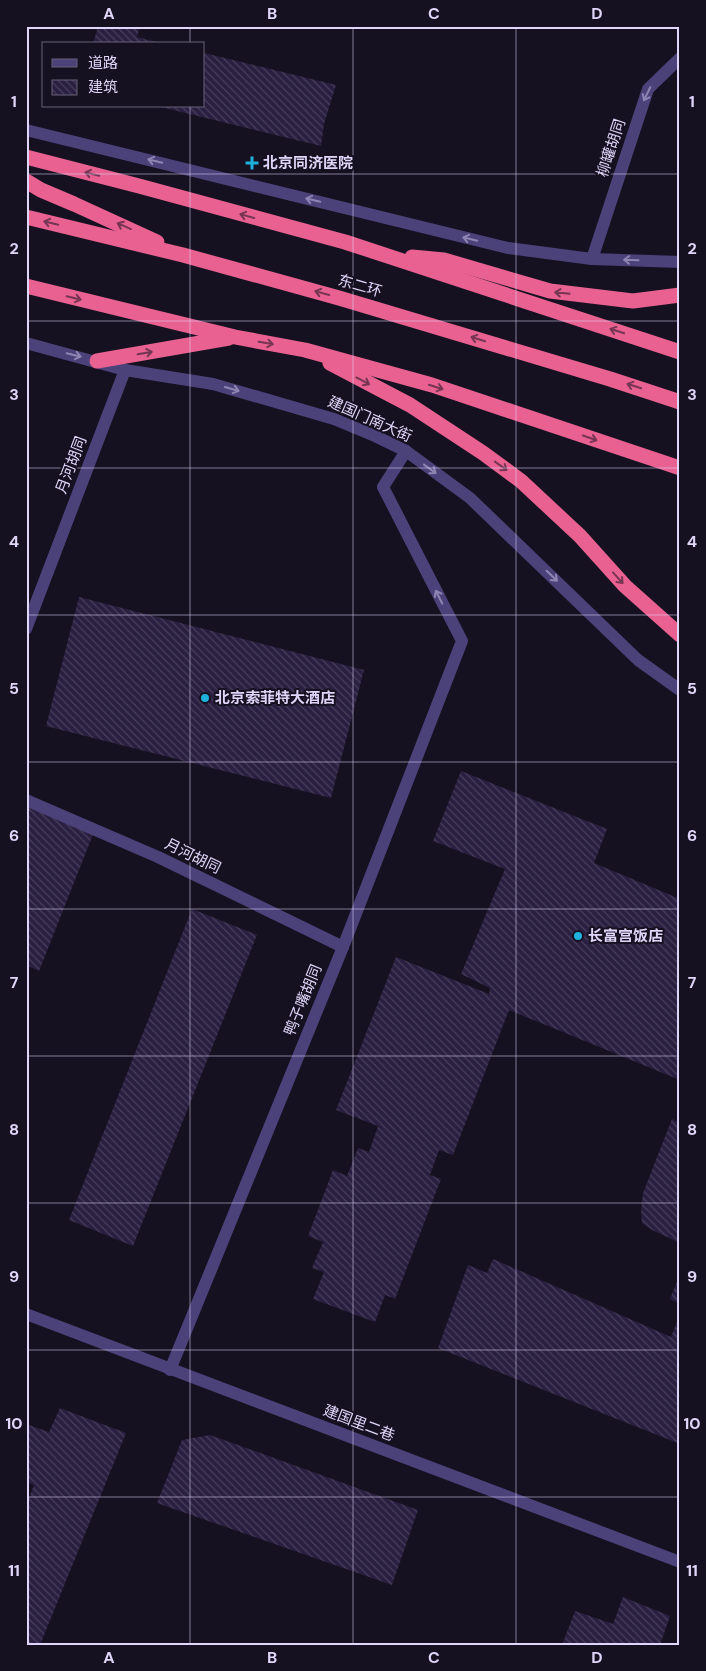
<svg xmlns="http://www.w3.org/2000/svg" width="706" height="1671" font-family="'DM Sans','Noto Sans SC',sans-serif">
	<defs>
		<pattern id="building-back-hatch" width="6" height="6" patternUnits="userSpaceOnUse" patternTransform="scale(1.25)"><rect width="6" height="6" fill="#2a1f40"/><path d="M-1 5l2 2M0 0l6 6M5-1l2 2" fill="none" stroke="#483f5c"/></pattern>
	</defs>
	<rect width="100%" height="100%" fill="#161121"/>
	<g fill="url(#building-back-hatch)">
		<path d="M98,26H140L137,37L164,44H93Z"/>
		<path d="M204,53L336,85L324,124L321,146L161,107L204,106Z"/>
		<path d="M79,597L364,670L331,798L46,726Z"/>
		<path d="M461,771L607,829L594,863L680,899V1080L509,1010L453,1155L439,1150L430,1175L441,1179L395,1299L385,1295L375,1322L313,1299L324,1272L312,1268L323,1242L308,1236L333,1170L347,1176L358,1148L369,1152L378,1126L336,1110L396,957L489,994L490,988L461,974L505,869L433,841Z"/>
		<path d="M29,806L94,832L39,971L26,965V813Z"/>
		<path d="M192,909L257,935L133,1246L69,1220Z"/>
		<path d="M672,1119L680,1123V1243L652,1230L642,1223L641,1210L643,1193Z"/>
		<path d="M493,1259L671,1337L680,1314V1444L438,1348L468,1265L487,1273Z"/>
		<path d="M680,1274V1304L670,1299Z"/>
		<path d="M60,1408L126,1433L40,1645H26V1505L34,1485L26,1482V1424L49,1432Z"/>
		<path d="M210,1435L418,1510L392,1585L157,1503L182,1440Z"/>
		<path d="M623,1597L670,1616L660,1645H562L575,1611L613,1624Z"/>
	</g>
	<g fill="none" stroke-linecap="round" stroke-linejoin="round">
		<g stroke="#4c427a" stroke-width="12">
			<path d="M26,130L508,248L592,259L680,262"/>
			<path d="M592,259L648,89L680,58"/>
			<path d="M26,343L125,370L213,384L334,419L375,436L406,451L470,498L638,660L680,690"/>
			<path d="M26,629L125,370"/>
			<path d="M26,800L158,857L343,947"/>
			<path d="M26,1314L680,1562"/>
			<path d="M170,1370L343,947L462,641L383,487L406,451"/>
		</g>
		<g stroke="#e96190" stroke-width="15">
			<path d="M26,157L139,186L345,242L680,352"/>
			<path d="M26,181L41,190L74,204L157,242"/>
			<path d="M26,217L183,255L339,298L610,379L680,402"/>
			<path d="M412,257L444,260L550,291L633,301L680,295"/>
			<path d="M26,286L235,337L305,350L432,385L680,468"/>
			<path d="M97,361L229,338"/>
			<path d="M330,363L410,405L483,453L521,481L580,536L625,586L680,635"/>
		</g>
	</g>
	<defs><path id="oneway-shaft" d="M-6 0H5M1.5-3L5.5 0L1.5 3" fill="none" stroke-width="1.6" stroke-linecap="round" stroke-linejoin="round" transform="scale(1.25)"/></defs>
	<g stroke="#8e85b3">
		<use href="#oneway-shaft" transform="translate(647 94) rotate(116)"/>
		<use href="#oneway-shaft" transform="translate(155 161) rotate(-166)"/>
		<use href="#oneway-shaft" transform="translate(313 200) rotate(-166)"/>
		<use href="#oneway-shaft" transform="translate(470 239) rotate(-166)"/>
		<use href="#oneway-shaft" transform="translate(631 260) rotate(-178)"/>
		<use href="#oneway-shaft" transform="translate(74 355) rotate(14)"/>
		<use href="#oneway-shaft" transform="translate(232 389) rotate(16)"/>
		<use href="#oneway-shaft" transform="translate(430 469) rotate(36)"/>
		<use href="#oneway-shaft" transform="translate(552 576) rotate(44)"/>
		<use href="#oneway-shaft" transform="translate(439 597) rotate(-117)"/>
	</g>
	<g stroke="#753553">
		<use href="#oneway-shaft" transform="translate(92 174) rotate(-166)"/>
		<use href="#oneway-shaft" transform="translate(247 216) rotate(-165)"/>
		<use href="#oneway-shaft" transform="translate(51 223) rotate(-166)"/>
		<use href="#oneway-shaft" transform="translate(124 226) rotate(-156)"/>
		<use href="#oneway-shaft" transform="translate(322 293) rotate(-165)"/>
		<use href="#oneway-shaft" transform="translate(562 293) rotate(-174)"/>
		<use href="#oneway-shaft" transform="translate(74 298) rotate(14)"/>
		<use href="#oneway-shaft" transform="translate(617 331) rotate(-162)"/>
		<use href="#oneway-shaft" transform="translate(478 339) rotate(-163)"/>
		<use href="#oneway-shaft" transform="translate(266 343) rotate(10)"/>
		<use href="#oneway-shaft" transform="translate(145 353) rotate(-10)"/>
		<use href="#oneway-shaft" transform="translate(363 381) rotate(28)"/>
		<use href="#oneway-shaft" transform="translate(634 386) rotate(-162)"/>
		<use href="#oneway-shaft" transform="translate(436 387) rotate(18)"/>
		<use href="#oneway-shaft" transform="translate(590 438) rotate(19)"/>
		<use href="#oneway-shaft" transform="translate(501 466) rotate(36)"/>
		<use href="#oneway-shaft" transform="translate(618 578) rotate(48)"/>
	</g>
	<path fill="none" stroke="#dfd6f9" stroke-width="1" stroke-opacity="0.55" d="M190,26V44M353,26V1645M516,26V1645M190,106V1645M26,174H680M26,321H680M26,468H680M26,615H680M26,762H680M26,909H680M26,1056H680M26,1203H680M26,1350H680M26,1497H680"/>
	<g fill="#1eb1de" stroke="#161121" stroke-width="2">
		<path d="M249.5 155.5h5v5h5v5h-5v5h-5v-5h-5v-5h5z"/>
		<circle cx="205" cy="698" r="5"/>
		<circle cx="578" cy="936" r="5"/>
	</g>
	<g text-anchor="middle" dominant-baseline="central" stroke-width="4" stroke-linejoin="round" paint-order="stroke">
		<g font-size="15" fill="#dfd6f9" stroke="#161121">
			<text transform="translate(611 148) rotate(-72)">柳罐胡同</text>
			<text transform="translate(360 286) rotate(16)">东二环</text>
			<text transform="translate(370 419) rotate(24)">建国门南大街</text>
			<text transform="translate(71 465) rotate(-69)">月河胡同</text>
			<text transform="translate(193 856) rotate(26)">月河胡同</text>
			<text transform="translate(303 1000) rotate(-68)">鸭子嘴胡同</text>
			<text transform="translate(359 1423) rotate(21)">建国里二巷</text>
		</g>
		<g font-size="15" font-weight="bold" fill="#dfd6f9" stroke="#161121" text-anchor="start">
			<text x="263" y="163">北京同济医院</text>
			<text x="215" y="698">北京索菲特大酒店</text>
			<text x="588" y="936">长富宫饭店</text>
		</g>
	</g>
	<rect width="706" height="1671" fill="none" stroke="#161121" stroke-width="55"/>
	<rect x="42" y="42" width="162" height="65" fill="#161121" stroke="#666077"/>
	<rect x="52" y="59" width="25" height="8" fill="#4c427a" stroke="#666077"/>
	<text x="88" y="68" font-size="15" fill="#dfd6f9">道路</text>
	<rect x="52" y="80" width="25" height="15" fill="url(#building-back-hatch)" stroke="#666077"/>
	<text x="88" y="92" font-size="15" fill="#dfd6f9">建筑</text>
	<rect x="28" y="28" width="650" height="1616" fill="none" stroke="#dfd6f9" stroke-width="2"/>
	<g font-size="16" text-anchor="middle" font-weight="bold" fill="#dfd6f9">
		<text x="109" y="19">A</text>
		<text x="272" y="19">B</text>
		<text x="434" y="19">C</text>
		<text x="597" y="19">D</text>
		<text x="14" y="107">1</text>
		<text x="692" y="107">1</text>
		<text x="14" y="254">2</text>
		<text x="692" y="254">2</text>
		<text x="14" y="400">3</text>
		<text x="692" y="400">3</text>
		<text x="14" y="547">4</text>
		<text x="692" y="547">4</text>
		<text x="14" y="694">5</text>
		<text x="692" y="694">5</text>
		<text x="14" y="841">6</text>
		<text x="692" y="841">6</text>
		<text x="14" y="988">7</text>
		<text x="692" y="988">7</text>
		<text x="14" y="1135">8</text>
		<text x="692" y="1135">8</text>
		<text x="14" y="1282">9</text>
		<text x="692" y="1282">9</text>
		<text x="14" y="1429">10</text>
		<text x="692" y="1429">10</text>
		<text x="14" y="1576">11</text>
		<text x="692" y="1576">11</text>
		<text x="109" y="1663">A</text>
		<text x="272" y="1663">B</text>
		<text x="434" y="1663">C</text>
		<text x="597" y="1663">D</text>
	</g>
</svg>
